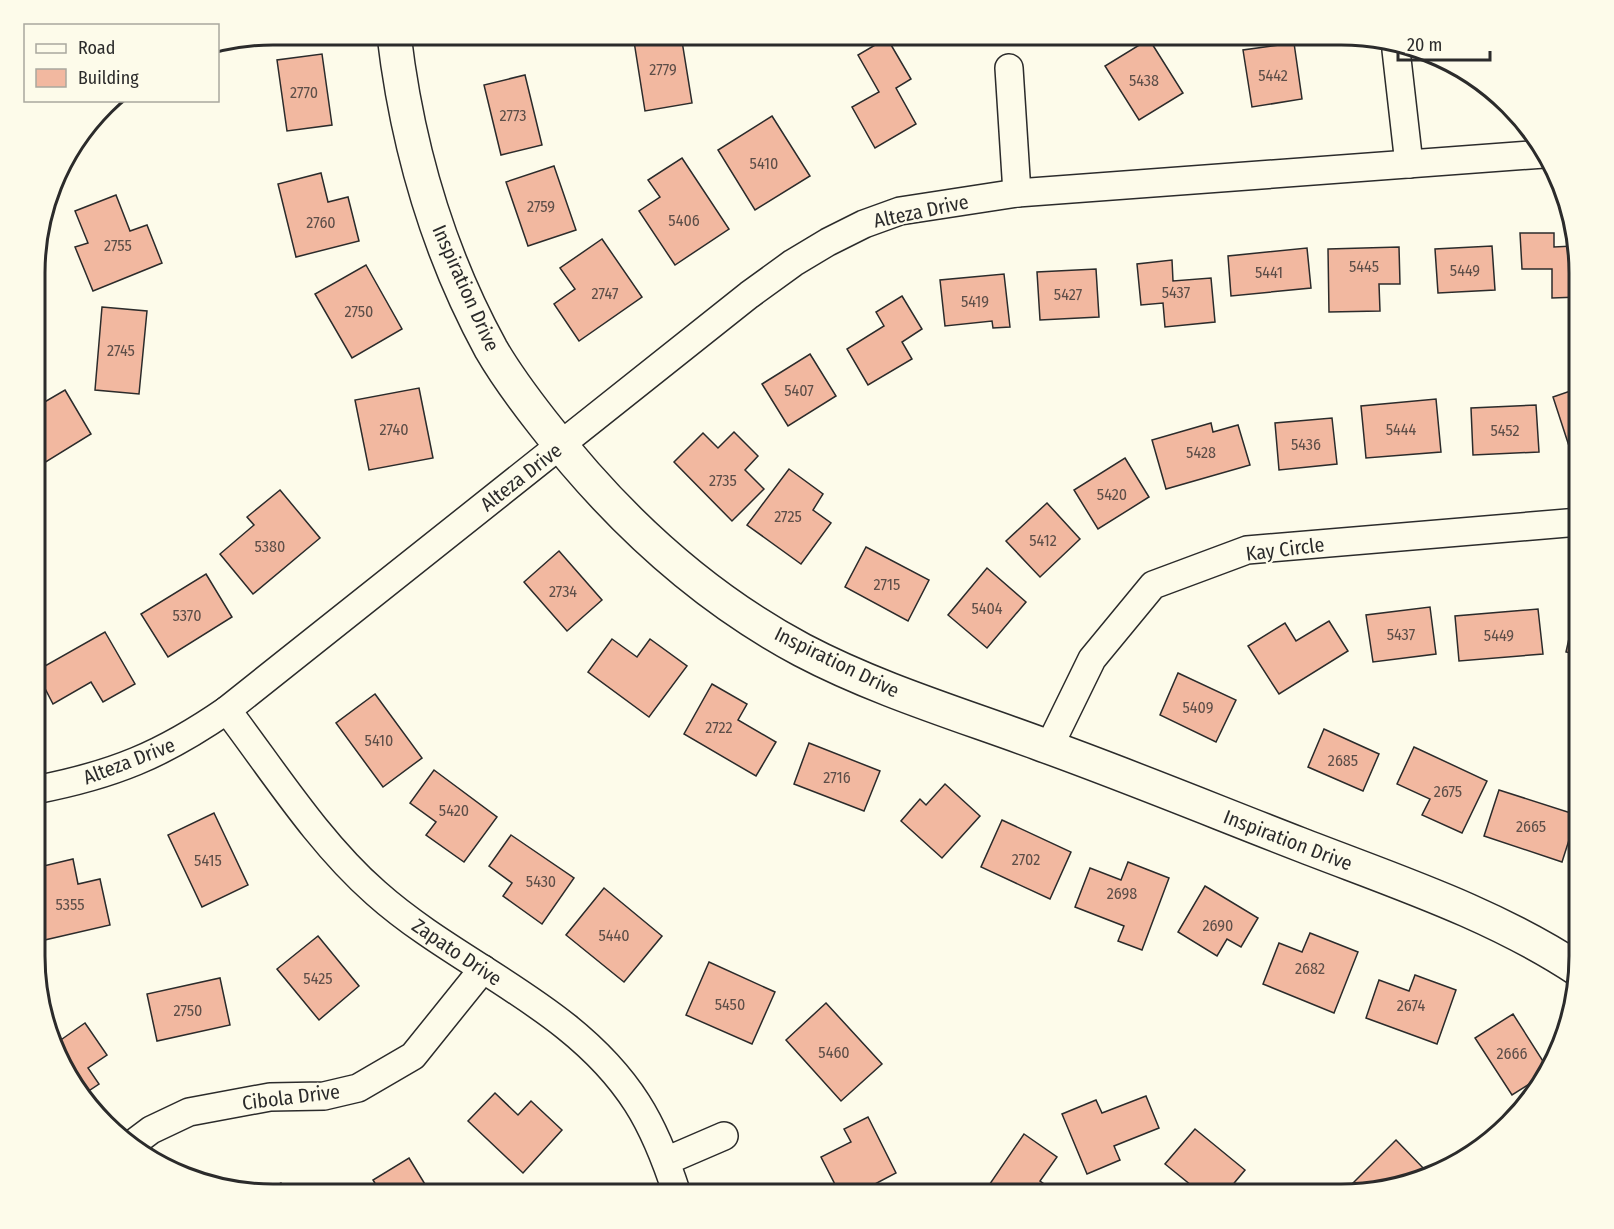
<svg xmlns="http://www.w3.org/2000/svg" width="1614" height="1229" font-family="'Fira Sans Condensed',sans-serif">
	<rect width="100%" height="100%" fill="#fdfbea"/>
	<g fill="#f2b8a0" stroke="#2b2b2b" stroke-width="1.5">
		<path d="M633,35H681L692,103L645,111Z"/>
		<path d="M887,38L911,79L896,88L916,124L875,148L852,107L879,92L858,55Z"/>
		<path d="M1149,39L1183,93L1139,120L1105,66Z"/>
		<path d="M1294,43L1302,99L1252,107L1243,50Z"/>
		<path d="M322,54L332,125L287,131L277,60Z"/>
		<path d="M525,75L542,145L501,155L484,85Z"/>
		<path d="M772,116L810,176L755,210L718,150Z"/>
		<path d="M682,158L729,229L675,265L639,211L660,197L648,180Z"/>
		<path d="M554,166L576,230L528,246L506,182Z"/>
		<path d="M321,173L328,202L348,197L359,241L296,257L278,184Z"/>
		<path d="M116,195L130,231L147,225L162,263L93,291L75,247L88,243L75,211Z"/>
		<path d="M1520,233H1554V247L1573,246L1579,272V297L1552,298V269H1522Z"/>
		<path d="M602,239L642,297L579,341L554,304L575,289L560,268Z"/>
		<path d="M1492,246L1495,290L1438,293L1435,249Z"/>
		<path d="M1399,247L1400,284H1379L1380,311L1329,312L1328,249Z"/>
		<path d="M1307,248L1311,288L1231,296L1228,256Z"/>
		<path d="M1172,260L1173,281L1211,278L1215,322L1165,327L1163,303L1141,305L1137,264Z"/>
		<path d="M366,265L402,329L352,358L315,294Z"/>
		<path d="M1096,269L1099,317L1040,320L1037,272Z"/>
		<path d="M1004,274L1010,327L993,328L992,321L945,326L940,280Z"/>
		<path d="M902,296L922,329L902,342L912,359L868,385L847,349L884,326L876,312Z"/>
		<path d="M102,307L147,311L139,394L95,390Z"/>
		<path d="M810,354L836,396L788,426L762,384Z"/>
		<path d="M419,388L433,458L369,470L355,400Z"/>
		<path d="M1579,388V443L1569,446L1553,397Z"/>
		<path d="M65,390L91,434L36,468V407Z"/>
		<path d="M1436,399L1441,452L1366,458L1361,406Z"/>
		<path d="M1536,405L1539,452L1473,455L1471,408Z"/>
		<path d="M1332,418L1337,464L1279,470L1275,423Z"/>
		<path d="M1211,423L1213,432L1238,425L1250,465L1166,489L1152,440Z"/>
		<path d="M734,432L758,456L745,470L764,489L732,521L674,462L703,433L718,448Z"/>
		<path d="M1125,458L1149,497L1098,529L1074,490Z"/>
		<path d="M789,469L823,494L813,510L831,523L801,564L747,525Z"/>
		<path d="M280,490L320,538L253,594L220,554L254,525L247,517Z"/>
		<path d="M1047,503L1080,539L1040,577L1006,541Z"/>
		<path d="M866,547L929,580L908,621L845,587Z"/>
		<path d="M559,551L602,600L567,631L524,582Z"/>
		<path d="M987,568L1026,602L987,648L948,615Z"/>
		<path d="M206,574L232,617L168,657L141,614Z"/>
		<path d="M1430,607L1436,654L1373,662L1366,615Z"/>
		<path d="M1576,607H1579V655L1566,652Z"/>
		<path d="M1538,609L1543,654L1459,661L1455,616Z"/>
		<path d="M1329,621L1348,651L1279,694L1248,646L1285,623L1296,641Z"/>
		<path d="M105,632L135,684L103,702L91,682L53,704L36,671Z"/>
		<path d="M612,639L637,657L650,639L687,666L649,717L588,672Z"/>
		<path d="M1178,673L1236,700L1216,742L1160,715Z"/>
		<path d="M712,684L747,704L738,720L776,742L756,776L684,734Z"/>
		<path d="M375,694L422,758L383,787L336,723Z"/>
		<path d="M1324,729L1379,754L1363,791L1308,767Z"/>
		<path d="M809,743L880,771L864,811L794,784Z"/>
		<path d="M1414,747L1487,781L1462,833L1422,815L1430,799L1397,784Z"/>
		<path d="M434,770L497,817L464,862L426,835L436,822L410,803Z"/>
		<path d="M945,784L980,816L942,858L901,821L920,799L926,805Z"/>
		<path d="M1499,790L1577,815L1562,862L1484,836Z"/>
		<path d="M214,813L248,885L202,907L168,835Z"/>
		<path d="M1002,820L1071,852L1050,899L981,867Z"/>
		<path d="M511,835L574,878L542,924L503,896L512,883L489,866Z"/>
		<path d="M73,859L78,884L100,879L110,925L36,942L35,868Z"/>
		<path d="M1128,862L1169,878L1142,950L1118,941L1124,926L1075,907L1090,868L1121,880Z"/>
		<path d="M1205,886L1258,918L1241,947L1227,939L1217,956L1178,932Z"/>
		<path d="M604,888L662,936L624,982L566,935Z"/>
		<path d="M1310,933L1358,952L1334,1013L1263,984L1279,943L1302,952Z"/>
		<path d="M318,936L359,986L319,1020L277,969Z"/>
		<path d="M709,962L775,992L752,1044L686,1015Z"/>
		<path d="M1415,975L1456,990L1437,1044L1366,1018L1379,980L1409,991Z"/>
		<path d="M220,978L230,1025L157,1041L147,994Z"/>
		<path d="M826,1003L882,1064L841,1101L786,1040Z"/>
		<path d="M1513,1014L1548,1069L1545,1074L1512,1095L1475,1038Z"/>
		<path d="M85,1023L107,1055L88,1068L99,1084L84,1094L59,1062L55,1044Z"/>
		<path d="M495,1093L518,1115L531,1101L562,1130L523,1173L468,1121Z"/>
		<path d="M1146,1096L1159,1128L1114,1146L1120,1160L1087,1174L1062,1114L1096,1100L1102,1113Z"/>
		<path d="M868,1117L896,1173L856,1194H840L821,1157L851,1142L844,1129Z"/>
		<path d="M1195,1129L1245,1170L1225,1194H1202L1165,1164Z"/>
		<path d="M1024,1134L1057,1157L1040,1181L1056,1192L1054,1194H983Z"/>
		<path d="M1396,1140L1429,1174L1343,1194V1193Z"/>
		<path d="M409,1158L431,1194H378L381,1193L373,1180Z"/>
		<path d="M281,1183L287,1194H259Z"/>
	</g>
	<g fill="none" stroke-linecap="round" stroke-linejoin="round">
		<g stroke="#2b2b2b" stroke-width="30">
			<g id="street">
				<path d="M1396,50L1409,164"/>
				<path d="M1009,68L1017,193"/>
				<path d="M227,710C274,772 318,842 376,893C459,967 575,1006 637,1103C655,1131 667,1163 677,1194"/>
				<path d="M1049,747L1092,659L1153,585L1247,550L1579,522"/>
				<path d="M35,790C113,775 162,755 227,710L749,295L793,263L828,242L864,224L900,211L1017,193L1544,154"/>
				<path d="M131,1145L151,1130L189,1112L270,1097L324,1096L358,1088L413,1056L483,969"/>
				<path d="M666,1161L724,1136"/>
			</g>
		</g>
		<g stroke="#2b2b2b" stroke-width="36">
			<path id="secondary" d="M394,35C407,145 438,252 491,349C506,375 524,399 542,422C613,514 699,595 802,650C878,690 962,715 1043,745C1129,776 1214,811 1299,844C1394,881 1493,913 1579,970"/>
		</g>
		<use href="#street" stroke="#fdfbea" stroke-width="27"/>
		<use href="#secondary" stroke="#fdfbea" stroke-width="33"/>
	</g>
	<g text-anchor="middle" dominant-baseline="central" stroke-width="4.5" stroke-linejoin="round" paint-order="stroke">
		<g font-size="16" fill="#5d4e48">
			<text x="663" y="69">2779</text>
			<text x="1273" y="75">5442</text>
			<text x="1144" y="80">5438</text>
			<text x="304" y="92">2770</text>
			<text x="513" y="115">2773</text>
			<text x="764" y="163">5410</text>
			<text x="541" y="206">2759</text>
			<text x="684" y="220">5406</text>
			<text x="321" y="222">2760</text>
			<text x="118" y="245">2755</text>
			<text x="1364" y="266">5445</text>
			<text x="1465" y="270">5449</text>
			<text x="1269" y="272">5441</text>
			<text x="1176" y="292">5437</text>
			<text x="605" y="293">2747</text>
			<text x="1068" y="294">5427</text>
			<text x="975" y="301">5419</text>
			<text x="359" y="311">2750</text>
			<text x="121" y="350">2745</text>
			<text x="799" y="390">5407</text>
			<text x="394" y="429">2740</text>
			<text x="1401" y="429">5444</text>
			<text x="1505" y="430">5452</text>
			<text x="1306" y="444">5436</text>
			<text x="1201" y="452">5428</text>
			<text x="723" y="480">2735</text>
			<text x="1112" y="494">5420</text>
			<text x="788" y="516">2725</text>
			<text x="1043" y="540">5412</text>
			<text x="270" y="546">5380</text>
			<text x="887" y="584">2715</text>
			<text x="563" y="591">2734</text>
			<text x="987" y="608">5404</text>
			<text x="187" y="615">5370</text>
			<text x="1401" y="634">5437</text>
			<text x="1499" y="635">5449</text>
			<text x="1198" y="707">5409</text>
			<text x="719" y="727">2722</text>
			<text x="379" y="740">5410</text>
			<text x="1343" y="760">2685</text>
			<text x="837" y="777">2716</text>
			<text x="1448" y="791">2675</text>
			<text x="454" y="810">5420</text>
			<text x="1531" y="826">2665</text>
			<text x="1026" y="859">2702</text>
			<text x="208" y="860">5415</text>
			<text x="541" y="881">5430</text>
			<text x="1122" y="893">2698</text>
			<text x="70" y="904">5355</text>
			<text x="1218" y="925">2690</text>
			<text x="614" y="935">5440</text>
			<text x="1310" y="968">2682</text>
			<text x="318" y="978">5425</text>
			<text x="730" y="1004">5450</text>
			<text x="1411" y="1005">2674</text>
			<text x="188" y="1010">2750</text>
			<text x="834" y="1052">5460</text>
			<text x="1512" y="1053">2666</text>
		</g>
		<g font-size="20" fill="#2b2b2b" stroke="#fdfbea">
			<text transform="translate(921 211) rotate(-12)">Alteza Drive</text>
			<text transform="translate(466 288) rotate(66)">Inspiration Drive</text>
			<text transform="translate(521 477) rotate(-38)">Alteza Drive</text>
			<text transform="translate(1285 549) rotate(-7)">Kay Circle</text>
			<text transform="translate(837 662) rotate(26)">Inspiration Drive</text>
			<text transform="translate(129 761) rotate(-21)">Alteza Drive</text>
			<text transform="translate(1288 840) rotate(21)">Inspiration Drive</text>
			<text transform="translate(457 952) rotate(34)">Zapato Drive</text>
			<text transform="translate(291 1097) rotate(-7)">Cibola Drive</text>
		</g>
	</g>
	<path d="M0 0H1614V1229H0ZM273 45H1341A228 228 0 0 1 1569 273V956A228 228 0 0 1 1341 1184H273A228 228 0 0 1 45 956V273A228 228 0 0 1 273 45Z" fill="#fdfbea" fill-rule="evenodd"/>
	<path fill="none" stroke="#2b2b2b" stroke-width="3" d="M273 45H1341A228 228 0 0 1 1569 273V956A228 228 0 0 1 1341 1184H273A228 228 0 0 1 45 956V273A228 228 0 0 1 273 45Z"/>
	<rect x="24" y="24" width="195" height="78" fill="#fdfbea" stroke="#a9a89e" stroke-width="1.5"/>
	<rect x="36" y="44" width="30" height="9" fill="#fdfbea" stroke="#a9a89e" stroke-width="1.5"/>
	<text x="78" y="54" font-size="18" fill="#2b2b2b">Road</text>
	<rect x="36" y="69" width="30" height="18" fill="#f2b8a0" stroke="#a9a89e" stroke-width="1.5"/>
	<text x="78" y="84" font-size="18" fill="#2b2b2b">Building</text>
	<path d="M1398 51v9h92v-9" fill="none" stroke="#2b2b2b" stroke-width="3"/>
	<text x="1407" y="51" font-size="18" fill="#2b2b2b" stroke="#fdfbea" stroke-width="4.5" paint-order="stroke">20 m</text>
</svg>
